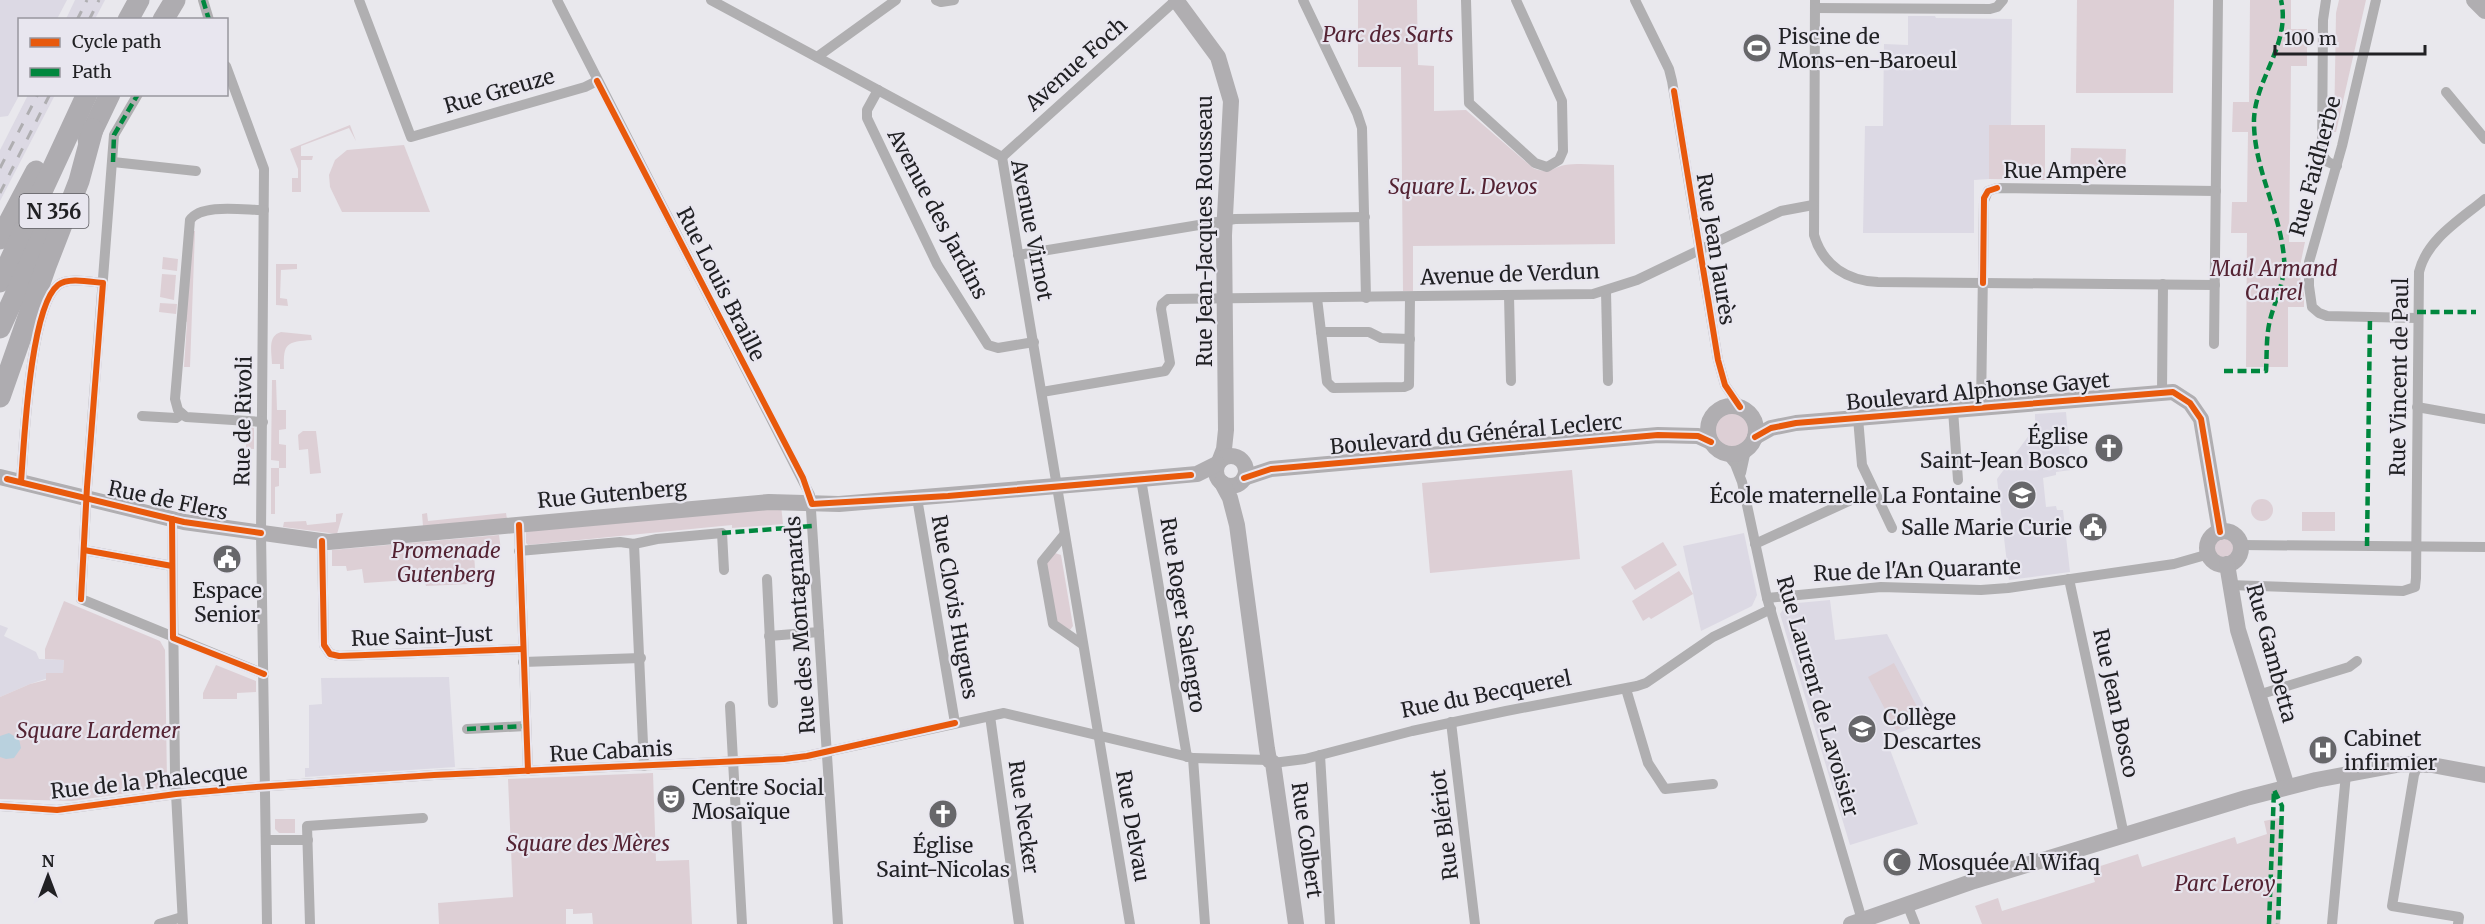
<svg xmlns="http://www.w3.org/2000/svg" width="2485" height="924" font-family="Merriweather,serif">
	<rect width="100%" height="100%" fill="#e9e8ed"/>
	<g fill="#dcd9e4">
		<path d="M0,0H67L57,19L20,20V94L8,116L0,117Z"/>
		<path d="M75,0H105L95,19H66Z"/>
		<path d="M1908,16H1935L1936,18L2012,19L2011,125H1989V179L1974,180V233H1863L1865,126H1883L1884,44L1908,45Z"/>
		<path d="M28,95H55L0,201V150Z"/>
		<path d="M2066,412L2071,470L2056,472V475L2043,478L2046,507L2056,506L2057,510H2063L2070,572L2009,580L1997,479L2035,427V414Z"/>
		<path d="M1744,533L1757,595L1752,606L1701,631L1683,546Z"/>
		<path d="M1830,600L1835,640L1887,634L1931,719L1886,739L1918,824L1850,845L1780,614L1787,604Z"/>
		<path d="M0,625L8,628L4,636L36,652L39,659L64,660L63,673L30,684L0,697Z"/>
		<path d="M449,677L455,767L305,777V768H309V705L322,704L321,678Z"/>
	</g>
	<g fill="#ddcfd5">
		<path d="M1358,0H1417L1418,65L1434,66V111L1466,110L1533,168C1550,175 1551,168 1565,165C1580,163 1598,165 1614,165L1615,244L1413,246V291H1403L1401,67H1358Z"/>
		<path d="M2077,0H2174L2173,93H2076Z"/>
		<path d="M2250,0H2291V29H2307V66H2291L2289,242H2305L2300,266L2301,291L2304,292V307H2288V367H2246L2247,233H2231L2232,202H2247L2248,132H2232L2233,102H2249Z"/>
		<path d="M2339,0H2366L2336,132H2334L2336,13Z"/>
		<path d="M350,125L356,141L349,128L301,146V156H313L312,160H301V192H292V178H298V169L290,149Z"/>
		<path d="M1989,125H2045V180L1989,179Z"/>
		<path d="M404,145L430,212H342L330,187L329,175L335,160L347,150Z"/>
		<path d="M2071,148L2126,149L2125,175H2070Z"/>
		<path d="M193,231H195L190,367H184L187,322L184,321Z"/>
		<path d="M163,257L178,259L177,271L162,269Z"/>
		<path d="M276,264H297V269L281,270L280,298L287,299L288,306L276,305Z"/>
		<path d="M162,274L176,275L174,300L160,297Z"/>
		<path d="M160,303L177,304L176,314L159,312Z"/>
		<path d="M281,332L311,335L312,340C287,342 283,342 284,369H280V364H272C272,352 267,336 281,332Z"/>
		<path d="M272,380H276L277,410H286V429L279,430V444L286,445V468H279V486L275,487V514H271V468H279V461L271,460Z"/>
		<circle cx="1733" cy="429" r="18"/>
		<path d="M246,426L254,428V449H246Z"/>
		<path d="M303,431H316L321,473L310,474L308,449L299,450L298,435Z"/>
		<path d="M1572,470L1580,559L1430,573L1422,483Z"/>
		<circle cx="2262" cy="510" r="11"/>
		<path d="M781,505L783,524L732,528V525L528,545L526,543V530Z"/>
		<rect x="2302" y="512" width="33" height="19"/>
		<path d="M343,513L337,534L283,527L284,522L306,521L307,525L336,522V514Z"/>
		<path d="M427,513L428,521L506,513L507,519L423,526L422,514Z"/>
		<path d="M499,535L501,550L485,552V554L474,553L475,569L468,570L469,584L426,586L424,579L364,583L362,569L347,571L346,566H332V550Z"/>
		<circle cx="2225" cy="548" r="11"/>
		<path d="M1663,542L1677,565L1635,590L1621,567Z"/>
		<path d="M1055,553L1061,555L1073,626L1070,630L1056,621L1046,564Z"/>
		<path d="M1679,571L1693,594L1651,619L1649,617L1643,621L1632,601Z"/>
		<path d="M64,601L160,641L165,650L167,782L162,788L72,801L0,799V697L30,684L46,680V673H63L64,660L45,659V649Z"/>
		<path d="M1894,663L1923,718L1896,730L1868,677Z"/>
		<path d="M216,665L256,681V692L237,693V699H203V693Z"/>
		<path d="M653,773L656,861L689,860L692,924H593L592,913L573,914V909H566V924H439L438,903L513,897L508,779Z"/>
		<path d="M2284,817L2280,924H1982L1975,906L1998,898L2002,911L2095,882L2091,869L2138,854L2142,867L2235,837L2237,844L2267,834L2264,821Z"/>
		<path d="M275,819H295V833H279L275,829Z"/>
	</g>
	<path fill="#b9d1de" d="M9,733L19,739L21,748L14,758L6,759L0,757V736Z"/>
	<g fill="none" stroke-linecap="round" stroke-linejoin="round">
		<g stroke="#b0afb1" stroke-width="10">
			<path d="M203,0L209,20"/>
			<path d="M359,0L411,137L585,87L597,81"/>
			<path d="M557,0L810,495L838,924"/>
			<path d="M711,0L1002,157L1130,924"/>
			<path d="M936,0L941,2L954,0"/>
			<path d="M1303,0L1357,113L1362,128L1366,298"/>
			<path d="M1466,0L1469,103L1535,163L1547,167L1559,160L1563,151L1562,101L1516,0"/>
			<path d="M1635,0L1669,69L1672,81L1718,360L1725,385L1740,407"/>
			<path d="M1815,0L1814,235C1823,266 1848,281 1878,282L2215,285"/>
			<path d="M2326,0L2323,20L2322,155L2328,162L2337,166"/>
			<path d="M2376,0L2342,146L2309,262V286L2312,307L2319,313L2327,316L2417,318"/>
			<path d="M1815,8L1990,9L1997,7L2003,0"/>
			<path d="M817,57L896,0"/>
			<path d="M226,66L264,169L261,533L267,924"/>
			<path d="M878,90L867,110V118L937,264L988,345L998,348L1034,342"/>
			<path d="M2446,92L2485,139"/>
			<path d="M138,94L114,135L87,487L81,599L264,674"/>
			<path d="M1002,157L1176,0"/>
			<path d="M113,162L196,171"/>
			<path d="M1018,255L1235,219L1365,217"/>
			<path d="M1606,291L1608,381"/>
			<path d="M1509,296L1511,381"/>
			<path d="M1317,298L1327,382L1333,388L1404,387L1409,385L1410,297"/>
			<path d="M1321,332H1369L1381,338L1410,339"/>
			<path d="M2214,344L2218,0"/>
			<path d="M1042,392L1165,371L1170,363L1161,309L1162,304L1168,299L1593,294L1637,280L1781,211L1813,205"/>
			<path d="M2162,392L2163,284"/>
			<path d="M2417,407L2485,419"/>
			<path d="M1981,408L1984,201L1988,191L1997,188L2216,191"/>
			<path d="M1953,410L1958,480"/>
			<path d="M142,416L176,418L182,414"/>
			<path d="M1858,418L1862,465L1892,528"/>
			<path d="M263,422L186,417L178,410L175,399L190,220C201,203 244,210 264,210"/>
			<path d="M1726,453L1735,464L1742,482L1767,598L1862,920"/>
			<path d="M1741,473L1746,450"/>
			<path d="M1141,479L1187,757"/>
			<path d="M21,482C24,444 30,307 58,285C68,277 91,282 103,283"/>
			<path d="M917,498L955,723"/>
			<path d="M172,519L175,775L183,924"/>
			<path d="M519,525L528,771"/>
			<path d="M1064,535L1042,562L1053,624L1082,644"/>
			<path d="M322,541L324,645L330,654L339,656L523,649"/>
			<path d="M634,544L644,766"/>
			<path d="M1755,544L1873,490"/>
			<path d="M2241,545L2485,547"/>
			<path d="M84,550L172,566"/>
			<path d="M519,551L620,542L634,544L657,539L722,533L724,570"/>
			<path d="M767,579L773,703"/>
			<path d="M2069,579L2124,835"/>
			<path d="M2229,585L2403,591L2415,587L2416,578L2419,272C2427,239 2460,220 2485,199"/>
			<path d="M1767,598L1881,587L1981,590L2008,588L2174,564L2209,554"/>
			<path d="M769,636L819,632"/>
			<path d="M523,662L641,658"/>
			<path d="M1626,689L1648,763L1665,789L1713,784"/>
			<path d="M2258,695L2349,667L2357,661"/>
			<path d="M730,706L742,924"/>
			<path d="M990,716L1019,924"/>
			<path d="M1451,722L1475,924"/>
			<path d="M467,729L526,726"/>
			<path d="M1320,755L1330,924"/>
			<path d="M1193,758L1205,924"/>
			<path d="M1273,763L1305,759L1412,731L1506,711L1637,686L1646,683L1713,637L1771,609"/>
			<path d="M2418,765L2414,775L2392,906L2459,917L2458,924"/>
			<path d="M0,806L57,810L176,794L256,787L434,775L784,759L807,756L1004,713L1193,758L1269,760"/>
			<path d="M266,840H308"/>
			<path d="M1907,904L1915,924"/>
			<path d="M159,924L182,917"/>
			<path d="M310,924L307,826L423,818"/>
			<path d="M2332,924L2346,774"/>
		</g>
		<g stroke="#b0aeb1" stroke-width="16">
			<path d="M1176,0L1218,57L1231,101L1224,235L1226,430L1224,449L1219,462"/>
			<path d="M2474,0L2485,11"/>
			<circle cx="1732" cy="430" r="24"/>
			<path d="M1755,437L1771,428L1796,423L2173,392L2190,403L2201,419L2220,532"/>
			<circle cx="1231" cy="471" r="15"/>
			<path d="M0,477L184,522L328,542L769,502L839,504L1141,479L1197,474L1217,464"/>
			<path d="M1244,478L1271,469L1658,435L1698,436L1711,442"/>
			<path d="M1222,483L1230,498L1237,525L1267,749L1269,760L1273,763L1296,924"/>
			<circle cx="2224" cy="548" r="17"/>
			<path d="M2227,564L2238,630L2287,787"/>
			<path d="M1851,924L1974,881L2246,798L2316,780L2402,764L2432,765L2485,775"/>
		</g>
		<g stroke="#aeacb0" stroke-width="21">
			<path d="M128,20L139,0"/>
			<path d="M163,20L175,0"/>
			<path d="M88,140L110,94"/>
			<path d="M0,239L36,171"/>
			<path d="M0,282L87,94"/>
			<path d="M0,328L45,230"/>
			<path d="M0,397L46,266L79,181L93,129"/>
		</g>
		<g stroke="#afaeb1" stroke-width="3" stroke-dasharray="10 10" stroke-linecap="butt">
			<path d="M77,20L87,0"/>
			<path d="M89,20L99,0"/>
			<path d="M0,168L38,94"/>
			<path d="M0,193L50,94"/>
		</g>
		<g stroke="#00873e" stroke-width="4.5" stroke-dasharray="9 4.5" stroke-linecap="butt">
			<path d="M203,0L209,20"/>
			<path d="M113,162L114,135L138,94"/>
			<path d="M2417,312H2476"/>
			<path d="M2224,371H2266C2267,354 2266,336 2270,320C2275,300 2286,280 2284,258C2280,210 2253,168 2254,119C2256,77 2291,44 2281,0"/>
			<path d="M722,533L813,526"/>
			<path d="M2367,546L2370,317"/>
			<path d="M467,729L526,726"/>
			<path d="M2269,924L2274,790L2282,806L2278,924"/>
		</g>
		<g stroke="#e8e6ef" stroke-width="10">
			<g id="cycleway">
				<path d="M597,81L803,478L812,504L948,496L1191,475"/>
				<path d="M1674,91L1718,360L1725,385L1740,407"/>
				<path d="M1983,283L1984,198L1988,191L1997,188"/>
				<path d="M1755,437L1771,428L1796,423L2173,392L2190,403L2201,419L2220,532"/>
				<path d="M1244,478L1271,469L1658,435L1698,436L1711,442"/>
				<path d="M7,479L184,522L261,533"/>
				<path d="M21,482C24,444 30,307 58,285C68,277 91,282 103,283L87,487L81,599"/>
				<path d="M172,519L173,638L264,674"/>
				<path d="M519,525L528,771"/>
				<path d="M322,541L324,645L330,654L339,656L523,649"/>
				<path d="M84,550L172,566"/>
				<path d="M0,806L57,810L176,794L256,787L434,775L784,759L807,756L955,723"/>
			</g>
		</g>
		<use href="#cycleway" stroke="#e8590c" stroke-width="6"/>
	</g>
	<defs>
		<g id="stadium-disc" transform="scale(1.5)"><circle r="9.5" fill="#67676a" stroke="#e8e6ef"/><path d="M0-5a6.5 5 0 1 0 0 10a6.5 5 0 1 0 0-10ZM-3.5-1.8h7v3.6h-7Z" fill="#fff"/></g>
		<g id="church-disc" transform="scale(1.5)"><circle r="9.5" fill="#67676a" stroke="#e8e6ef"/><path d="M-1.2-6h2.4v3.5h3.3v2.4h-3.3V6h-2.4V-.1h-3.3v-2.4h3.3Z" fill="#fff"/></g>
		<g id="school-disc" transform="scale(1.5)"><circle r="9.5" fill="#67676a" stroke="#e8e6ef"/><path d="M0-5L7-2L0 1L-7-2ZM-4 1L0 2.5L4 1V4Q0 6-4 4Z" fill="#fff"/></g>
		<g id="civic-disc" transform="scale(1.5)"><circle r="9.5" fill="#67676a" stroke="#e8e6ef"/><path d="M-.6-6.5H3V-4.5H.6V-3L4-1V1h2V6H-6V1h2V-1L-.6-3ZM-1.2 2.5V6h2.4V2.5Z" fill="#fff"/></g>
		<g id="hospital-disc" transform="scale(1.5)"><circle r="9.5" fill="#67676a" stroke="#e8e6ef"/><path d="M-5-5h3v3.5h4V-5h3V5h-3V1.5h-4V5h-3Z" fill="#fff"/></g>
		<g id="theatre-disc" transform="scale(1.5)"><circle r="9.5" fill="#67676a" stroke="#e8e6ef"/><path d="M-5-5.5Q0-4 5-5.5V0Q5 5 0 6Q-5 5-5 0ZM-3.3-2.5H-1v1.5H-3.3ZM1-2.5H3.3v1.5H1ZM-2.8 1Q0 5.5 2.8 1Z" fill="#fff"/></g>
		<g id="mosque-disc" transform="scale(1.5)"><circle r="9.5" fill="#67676a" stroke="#e8e6ef"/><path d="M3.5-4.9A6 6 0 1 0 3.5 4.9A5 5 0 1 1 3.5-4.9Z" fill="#fff"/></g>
	</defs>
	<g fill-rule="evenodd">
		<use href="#stadium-disc" x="1757" y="48"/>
		<use href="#church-disc" x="2109" y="448"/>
		<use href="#school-disc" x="2022" y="495"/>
		<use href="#civic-disc" x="2093" y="527"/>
		<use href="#civic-disc" x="227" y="559"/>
		<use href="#school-disc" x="1862" y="729"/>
		<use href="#hospital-disc" x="2323" y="750"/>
		<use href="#theatre-disc" x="671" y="799"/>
		<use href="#church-disc" x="943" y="814"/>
		<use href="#mosque-disc" x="1897" y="862"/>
	</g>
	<g text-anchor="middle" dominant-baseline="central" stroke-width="4.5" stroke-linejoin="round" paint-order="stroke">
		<rect fill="#e8e6ef" stroke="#5d5c61" stroke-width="1.5" x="19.5" y="194" width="69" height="34" rx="4.5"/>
		<g font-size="20" font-weight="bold" fill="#212124">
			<text x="54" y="211">N 356</text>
		</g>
		<g font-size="21" font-style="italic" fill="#542333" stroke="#e8e6ef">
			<text x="1388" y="34">Parc des Sarts</text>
			<text x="1463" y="186">Square L. Devos</text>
			<text x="2274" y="268">Mail Armand<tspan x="2274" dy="24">Carrel</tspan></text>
			<text x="446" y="550">Promenade<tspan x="446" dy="24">Gutenberg</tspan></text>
			<text x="98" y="730">Square Lardemer</text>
			<text x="588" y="843">Square des Mères</text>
			<text x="2225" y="883">Parc Leroy</text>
		</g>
		<g font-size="21" fill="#212124" stroke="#e8e6ef" text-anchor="start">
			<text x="1778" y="36">Piscine de<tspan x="1778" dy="24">Mons-en-Baroeul</tspan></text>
			<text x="2088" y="436" text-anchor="end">Église<tspan x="2088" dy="24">Saint-Jean Bosco</tspan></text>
			<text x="2001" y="495" text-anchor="end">École maternelle La Fontaine</text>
			<text x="2072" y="527" text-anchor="end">Salle Marie Curie</text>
			<text x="227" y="590" text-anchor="middle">Espace<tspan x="227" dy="24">Senior</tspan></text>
			<text x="1883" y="717">Collège<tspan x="1883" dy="24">Descartes</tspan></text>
			<text x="2344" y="738">Cabinet<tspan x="2344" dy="24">infirmier</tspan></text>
			<text x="692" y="787">Centre Social<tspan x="692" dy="24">Mosaïque</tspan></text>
			<text x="943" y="845" text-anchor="middle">Église<tspan x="943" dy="24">Saint-Nicolas</tspan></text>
			<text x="1918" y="862">Mosquée Al Wifaq</text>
		</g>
		<g font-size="21" fill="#212124" stroke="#e8e6ef">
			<text transform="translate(1076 64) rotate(-42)">Avenue Foch</text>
			<text transform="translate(499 91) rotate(-16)">Rue Greuze</text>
			<text transform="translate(2315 166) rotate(-75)">Rue Faidherbe</text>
			<text x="2065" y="170">Rue Ampère</text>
			<text transform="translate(938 214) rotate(62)">Avenue des Jardins</text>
			<text transform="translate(1032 230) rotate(79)">Avenue Virnot</text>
			<text transform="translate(1204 231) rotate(-90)">Rue Jean-Jacques Rousseau</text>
			<text transform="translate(1716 249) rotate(81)">Rue Jean Jaurès</text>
			<text transform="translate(1510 274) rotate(-2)">Avenue de Verdun</text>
			<text transform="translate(721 284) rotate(63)">Rue Louis Braille</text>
			<text transform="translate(2399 377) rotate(-89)">Rue Vincent de Paul</text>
			<text transform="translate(1978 391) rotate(-5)">Boulevard Alphonse Gayet</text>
			<text transform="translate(243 421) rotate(-89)">Rue de Rivoli</text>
			<text transform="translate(1476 434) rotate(-5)">Boulevard du Général Leclerc</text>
			<text transform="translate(612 494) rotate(-5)">Rue Gutenberg</text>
			<text transform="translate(168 500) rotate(12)">Rue de Flers</text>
			<text transform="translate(1917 570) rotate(-2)">Rue de l'An Quarante</text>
			<text transform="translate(955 607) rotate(80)">Rue Clovis Hugues</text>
			<text transform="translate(1183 615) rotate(81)">Rue Roger Salengro</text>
			<text transform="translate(800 625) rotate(-94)">Rue des Montagnards</text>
			<text transform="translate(422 636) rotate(-2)">Rue Saint-Just</text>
			<text transform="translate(2272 653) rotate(75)">Rue Gambetta</text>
			<text transform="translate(1486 694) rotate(-11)">Rue du Becquerel</text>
			<text transform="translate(1818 696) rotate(74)">Rue Laurent de Lavoisier</text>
			<text transform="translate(2116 703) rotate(78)">Rue Jean Bosco</text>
			<text transform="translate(611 751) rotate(-3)">Rue Cabanis</text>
			<text transform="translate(149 781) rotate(-6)">Rue de la Phalecque</text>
			<text transform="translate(1024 817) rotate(82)">Rue Necker</text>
			<text transform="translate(1444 825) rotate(-97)">Rue Blériot</text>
			<text transform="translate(1133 826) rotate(80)">Rue Delvau</text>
			<text transform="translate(1307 840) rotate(82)">Rue Colbert</text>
		</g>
	</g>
	<rect x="18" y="18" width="210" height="78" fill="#e8e6ef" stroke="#98979e" stroke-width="1.5"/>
	<rect x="30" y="38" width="30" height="9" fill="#e8590c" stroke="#98979e" stroke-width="1.5"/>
	<text x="72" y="48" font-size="18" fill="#212124">Cycle path</text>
	<rect x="30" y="68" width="30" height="9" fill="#00873e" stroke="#98979e" stroke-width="1.5"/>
	<text x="72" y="78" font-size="18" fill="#212124">Path</text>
	<g transform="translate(48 876)" stroke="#e8e6ef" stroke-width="4.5" paint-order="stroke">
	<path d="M0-4.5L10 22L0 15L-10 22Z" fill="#212124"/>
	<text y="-9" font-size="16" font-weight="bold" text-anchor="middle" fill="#212124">N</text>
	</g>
	<path d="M2275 45v9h150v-9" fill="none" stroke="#212124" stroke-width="3"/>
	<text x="2284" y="45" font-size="18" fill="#212124" stroke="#e8e6ef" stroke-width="4.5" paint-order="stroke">100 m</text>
</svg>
